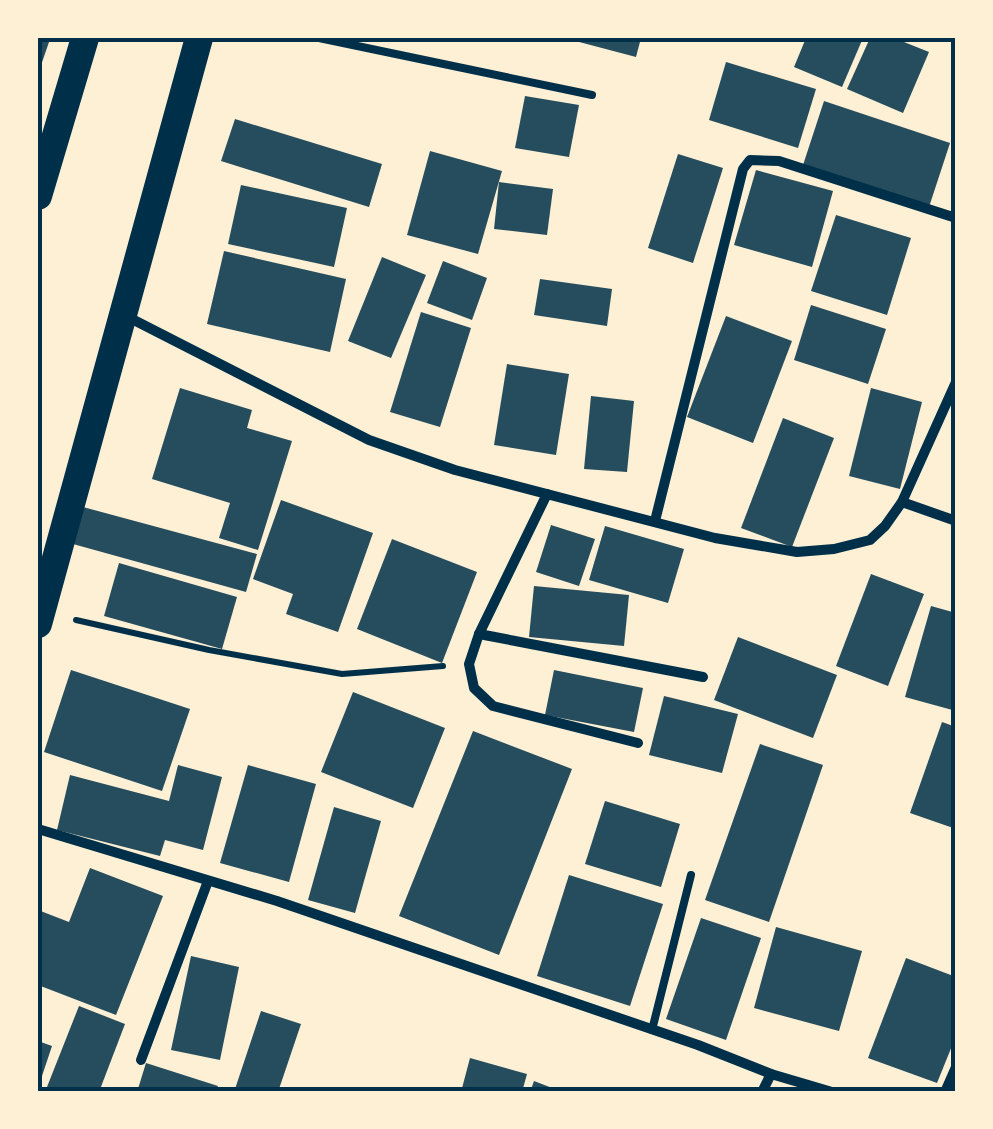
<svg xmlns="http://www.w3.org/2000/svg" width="993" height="1129" font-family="'Roboto Condensed',sans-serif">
	<rect width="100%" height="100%" fill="#fdf0d5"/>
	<g fill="#264d5e">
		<path d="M38,38L49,42L38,74Z"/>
		<path d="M564,38H641L636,57Z"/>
		<path d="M806,38H863L842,87L794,67Z"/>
		<path d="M870,38H894L929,52L903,113L847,89Z"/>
		<path d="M726,62L816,89L798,148L709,120Z"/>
		<path d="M525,96L579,105L569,157L515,148Z"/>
		<path d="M824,101L950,143L929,207L803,165Z"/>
		<path d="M235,119L382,164L369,207L221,161Z"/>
		<path d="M430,151L502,171L478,254L407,235Z"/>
		<path d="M678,154L723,168L693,263L648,248Z"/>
		<path d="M756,170L833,191L812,267L734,245Z"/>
		<path d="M499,182L553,189L547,235L494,229Z"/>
		<path d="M241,185L347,208L334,267L228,244Z"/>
		<path d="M836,215L911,238L887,315L811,291Z"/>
		<path d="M224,251L346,279L330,352L207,324Z"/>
		<path d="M382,257L426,275L391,358L348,341Z"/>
		<path d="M443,261L487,278L472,320L427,303Z"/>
		<path d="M540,279L612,289L607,326L534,315Z"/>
		<path d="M811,305L886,329L868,384L794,360Z"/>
		<path d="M421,312L471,328L440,427L390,412Z"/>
		<path d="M726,316L792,341L753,443L687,417Z"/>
		<path d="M507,364L569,374L556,455L494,445Z"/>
		<path d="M180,388L252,410L247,428L292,441L258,550L219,538L230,503L152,479Z"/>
		<path d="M871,388L922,402L900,489L849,476Z"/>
		<path d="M591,396L634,401L627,472L584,469Z"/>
		<path d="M783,418L834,438L792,547L741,528Z"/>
		<path d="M281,500L373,533L338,632L286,614L293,594L253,579Z"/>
		<path d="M83,507L257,554L246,592L73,544Z"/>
		<path d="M551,525L595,539L579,586L536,572Z"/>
		<path d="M605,526L684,549L668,603L589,580Z"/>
		<path d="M392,539L477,572L442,663L357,629Z"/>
		<path d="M119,563L237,597L222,649L104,616Z"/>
		<path d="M871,574L924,594L888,686L836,666Z"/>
		<path d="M534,586L629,595L624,646L529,637Z"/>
		<path d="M931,606L956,613V711L905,697Z"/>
		<path d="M738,637L837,675L813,738L714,700Z"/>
		<path d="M71,670L190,709L162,791L44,752Z"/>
		<path d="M554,670L643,688L634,732L545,715Z"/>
		<path d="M353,692L445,728L413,808L321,772Z"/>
		<path d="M664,696L738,714L722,773L649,755Z"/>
		<path d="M942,722L956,727V829L910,813Z"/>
		<path d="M473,731L572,769L499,955L399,916Z"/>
		<path d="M760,744L823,765L769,922L705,900Z"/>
		<path d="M178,765L222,777L203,850L165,840L160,856L57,830L70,775L169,801Z"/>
		<path d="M248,765L316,784L289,882L220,863Z"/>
		<path d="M605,801L680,824L661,887L585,864Z"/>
		<path d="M334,807L381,821L355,913L308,900Z"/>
		<path d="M90,868L163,896L116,1015L38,985V910L69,922Z"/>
		<path d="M569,875L663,904L630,1006L537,976Z"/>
		<path d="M701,918L761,938L726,1040L666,1019Z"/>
		<path d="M776,927L862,951L839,1031L754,1008Z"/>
		<path d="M191,956L239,967L220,1060L171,1050Z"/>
		<path d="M906,958L956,977V1036L937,1083L868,1058Z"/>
		<path d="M79,1006L125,1024L99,1092H45Z"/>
		<path d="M261,1011L301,1024L278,1092H234Z"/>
		<path d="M38,1041L52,1046L38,1088Z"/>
		<path d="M470,1058L527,1074L522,1092H461Z"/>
		<path d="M146,1063L218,1086L216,1092H137Z"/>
		<path d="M534,1081L560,1091V1092H530Z"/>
	</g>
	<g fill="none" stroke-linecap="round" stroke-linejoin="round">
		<path stroke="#003049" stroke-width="6" d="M76,620L209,650L342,674L443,666"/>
		<g stroke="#003049" stroke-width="8">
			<path d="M319,38L592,95"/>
			<path d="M652,1030L691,875"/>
		</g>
		<g stroke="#003049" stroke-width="10">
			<path d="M124,315L369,440L455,470L715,538L797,552L834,549L870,540L885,526L902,502L956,382"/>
			<path d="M547,494L479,634L469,664L474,688L493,706L638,743"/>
			<path d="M902,502L956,521"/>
			<path d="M655,521L743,169L750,160L779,161L956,218"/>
			<path d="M479,634L703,677"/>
			<path d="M38,829L277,901L698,1045L771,1074L832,1092"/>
			<path d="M141,1060L208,881"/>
			<path d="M762,1092L771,1074"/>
			<path d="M945,1092L956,1067"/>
		</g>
		<g stroke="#003049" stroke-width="28">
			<path d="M38,196L85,38"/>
			<path d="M38,624L199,38"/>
		</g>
	</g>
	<rect width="993" height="1129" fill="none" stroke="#fdf0d5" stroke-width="80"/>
	<rect x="40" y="40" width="913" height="1049" fill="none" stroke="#003049" stroke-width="4"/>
</svg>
